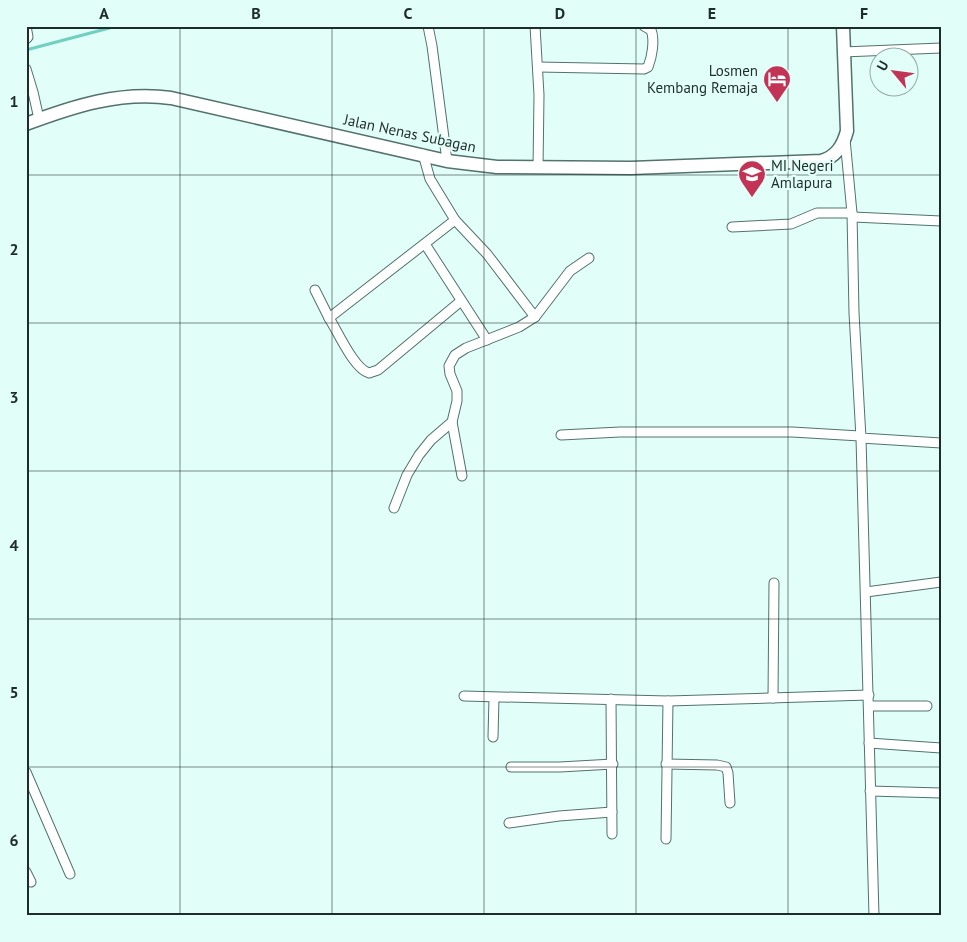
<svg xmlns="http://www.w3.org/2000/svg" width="967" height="942" font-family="'PT Sans',sans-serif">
	<rect width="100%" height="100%" fill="#e2fef9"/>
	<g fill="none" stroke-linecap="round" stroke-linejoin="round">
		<path stroke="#6fd0c2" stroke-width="3" d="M26,50L117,26"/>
		<g stroke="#52726d" stroke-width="11">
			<g id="minor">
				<path d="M26,26L28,37L26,39"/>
				<path d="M428,26L432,46L447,161"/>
				<path d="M535,26L539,95L538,168"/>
				<path d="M843,52L941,48"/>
				<path d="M538,67L644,69L648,67C652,57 655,40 651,30L644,26"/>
				<path d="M26,69L33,92L39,119"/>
				<path d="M845,139L852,213L854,313L861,438L941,443"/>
				<path d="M853,217L941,221"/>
				<path d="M455,220L487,254L535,317"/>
				<path d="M732,227L791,224L817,213H852"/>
				<path d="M425,244L487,340"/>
				<path d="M315,290L329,318L455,220L430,179L423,154"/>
				<path d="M329,318C338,332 354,369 369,373L378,370L461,301"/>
				<path d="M452,422L462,476"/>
				<path d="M561,435L620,432H792L860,436"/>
				<path d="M861,438L874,916"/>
				<path d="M394,508L407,475L419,455L431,440L452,422L457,401V391L450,374L449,366L455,355L466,348L519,327L535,317L570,271L589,258"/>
				<path d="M866,592L941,582"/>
				<path d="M464,696L668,701L869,695"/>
				<path d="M773,698L774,583"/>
				<path d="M611,699L612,834"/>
				<path d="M869,706H927"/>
				<path d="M493,737L494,698"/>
				<path d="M869,743L941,748"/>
				<path d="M666,764L717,765L726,767L728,773L730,803"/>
				<path d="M511,767H560L613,764"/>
				<path d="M26,772L70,874"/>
				<path d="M870,791L941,793"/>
				<path d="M509,823L559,816L612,812"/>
				<path d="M666,839L668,701"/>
				<path d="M26,872L31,882"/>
			</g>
		</g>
		<g stroke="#52726d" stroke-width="15">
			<path id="secondary" d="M26,124C74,106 120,91 171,98L447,161L497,167L631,168L821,161C836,157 843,146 847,131L843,26"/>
		</g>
		<use href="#minor" stroke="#fff" stroke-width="9"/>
		<use href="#secondary" stroke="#fff" stroke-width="12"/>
	</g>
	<path fill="none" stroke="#1f2d2a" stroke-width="1" stroke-opacity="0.55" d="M180,26V916M332,26V916M484,26V916M636,26V916M788,26V916M26,175H941M26,323H941M26,471H941M26,619H941M26,767H941"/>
	<defs>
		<g id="hotel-pin" transform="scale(1.4375)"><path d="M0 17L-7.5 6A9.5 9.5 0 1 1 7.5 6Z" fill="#c23356" stroke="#e2fef9"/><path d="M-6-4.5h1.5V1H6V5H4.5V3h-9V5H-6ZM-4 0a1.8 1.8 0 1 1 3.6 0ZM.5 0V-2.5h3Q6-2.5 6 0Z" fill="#fff"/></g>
		<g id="school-pin" transform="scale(1.4375)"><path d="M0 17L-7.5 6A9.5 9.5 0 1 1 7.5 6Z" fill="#c23356" stroke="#e2fef9"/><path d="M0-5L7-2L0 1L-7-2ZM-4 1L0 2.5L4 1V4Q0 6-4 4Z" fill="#fff"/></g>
	</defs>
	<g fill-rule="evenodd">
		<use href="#hotel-pin" x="777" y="79"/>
		<use href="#school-pin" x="752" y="174"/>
	</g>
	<g text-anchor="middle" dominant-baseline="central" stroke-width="4.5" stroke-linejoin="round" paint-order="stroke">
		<g font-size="15" fill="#1f2d2a" stroke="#e2fef9" text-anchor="end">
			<text x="758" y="70">Losmen<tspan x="758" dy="17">Kembang Remaja</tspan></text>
			<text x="771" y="165" text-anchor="start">MI Negeri<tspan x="771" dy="17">Amlapura</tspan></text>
		</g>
		<g font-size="15" fill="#1f2d2a" stroke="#e2fef9">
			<text transform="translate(410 133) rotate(12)">Jalan Nenas Subagan</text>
		</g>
	</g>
	<rect width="967" height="942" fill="none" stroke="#e2fef9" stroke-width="55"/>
	<g transform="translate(894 72) rotate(299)"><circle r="24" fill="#e2fef9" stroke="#94aaa6"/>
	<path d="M0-4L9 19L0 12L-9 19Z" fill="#c23356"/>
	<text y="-8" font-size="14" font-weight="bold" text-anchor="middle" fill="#1f2d2a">U</text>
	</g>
	<rect x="28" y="28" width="912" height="886" fill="none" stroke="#1f2d2a" stroke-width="2"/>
	<g font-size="16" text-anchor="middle" font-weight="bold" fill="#1f2d2a">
		<text x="104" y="19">A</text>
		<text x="256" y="19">B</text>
		<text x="408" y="19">C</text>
		<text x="560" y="19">D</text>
		<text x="712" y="19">E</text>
		<text x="864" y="19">F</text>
		<text x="14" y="107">1</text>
		<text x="14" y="255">2</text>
		<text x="14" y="403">3</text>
		<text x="14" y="551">4</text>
		<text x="14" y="698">5</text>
		<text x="14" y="846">6</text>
	</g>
</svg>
